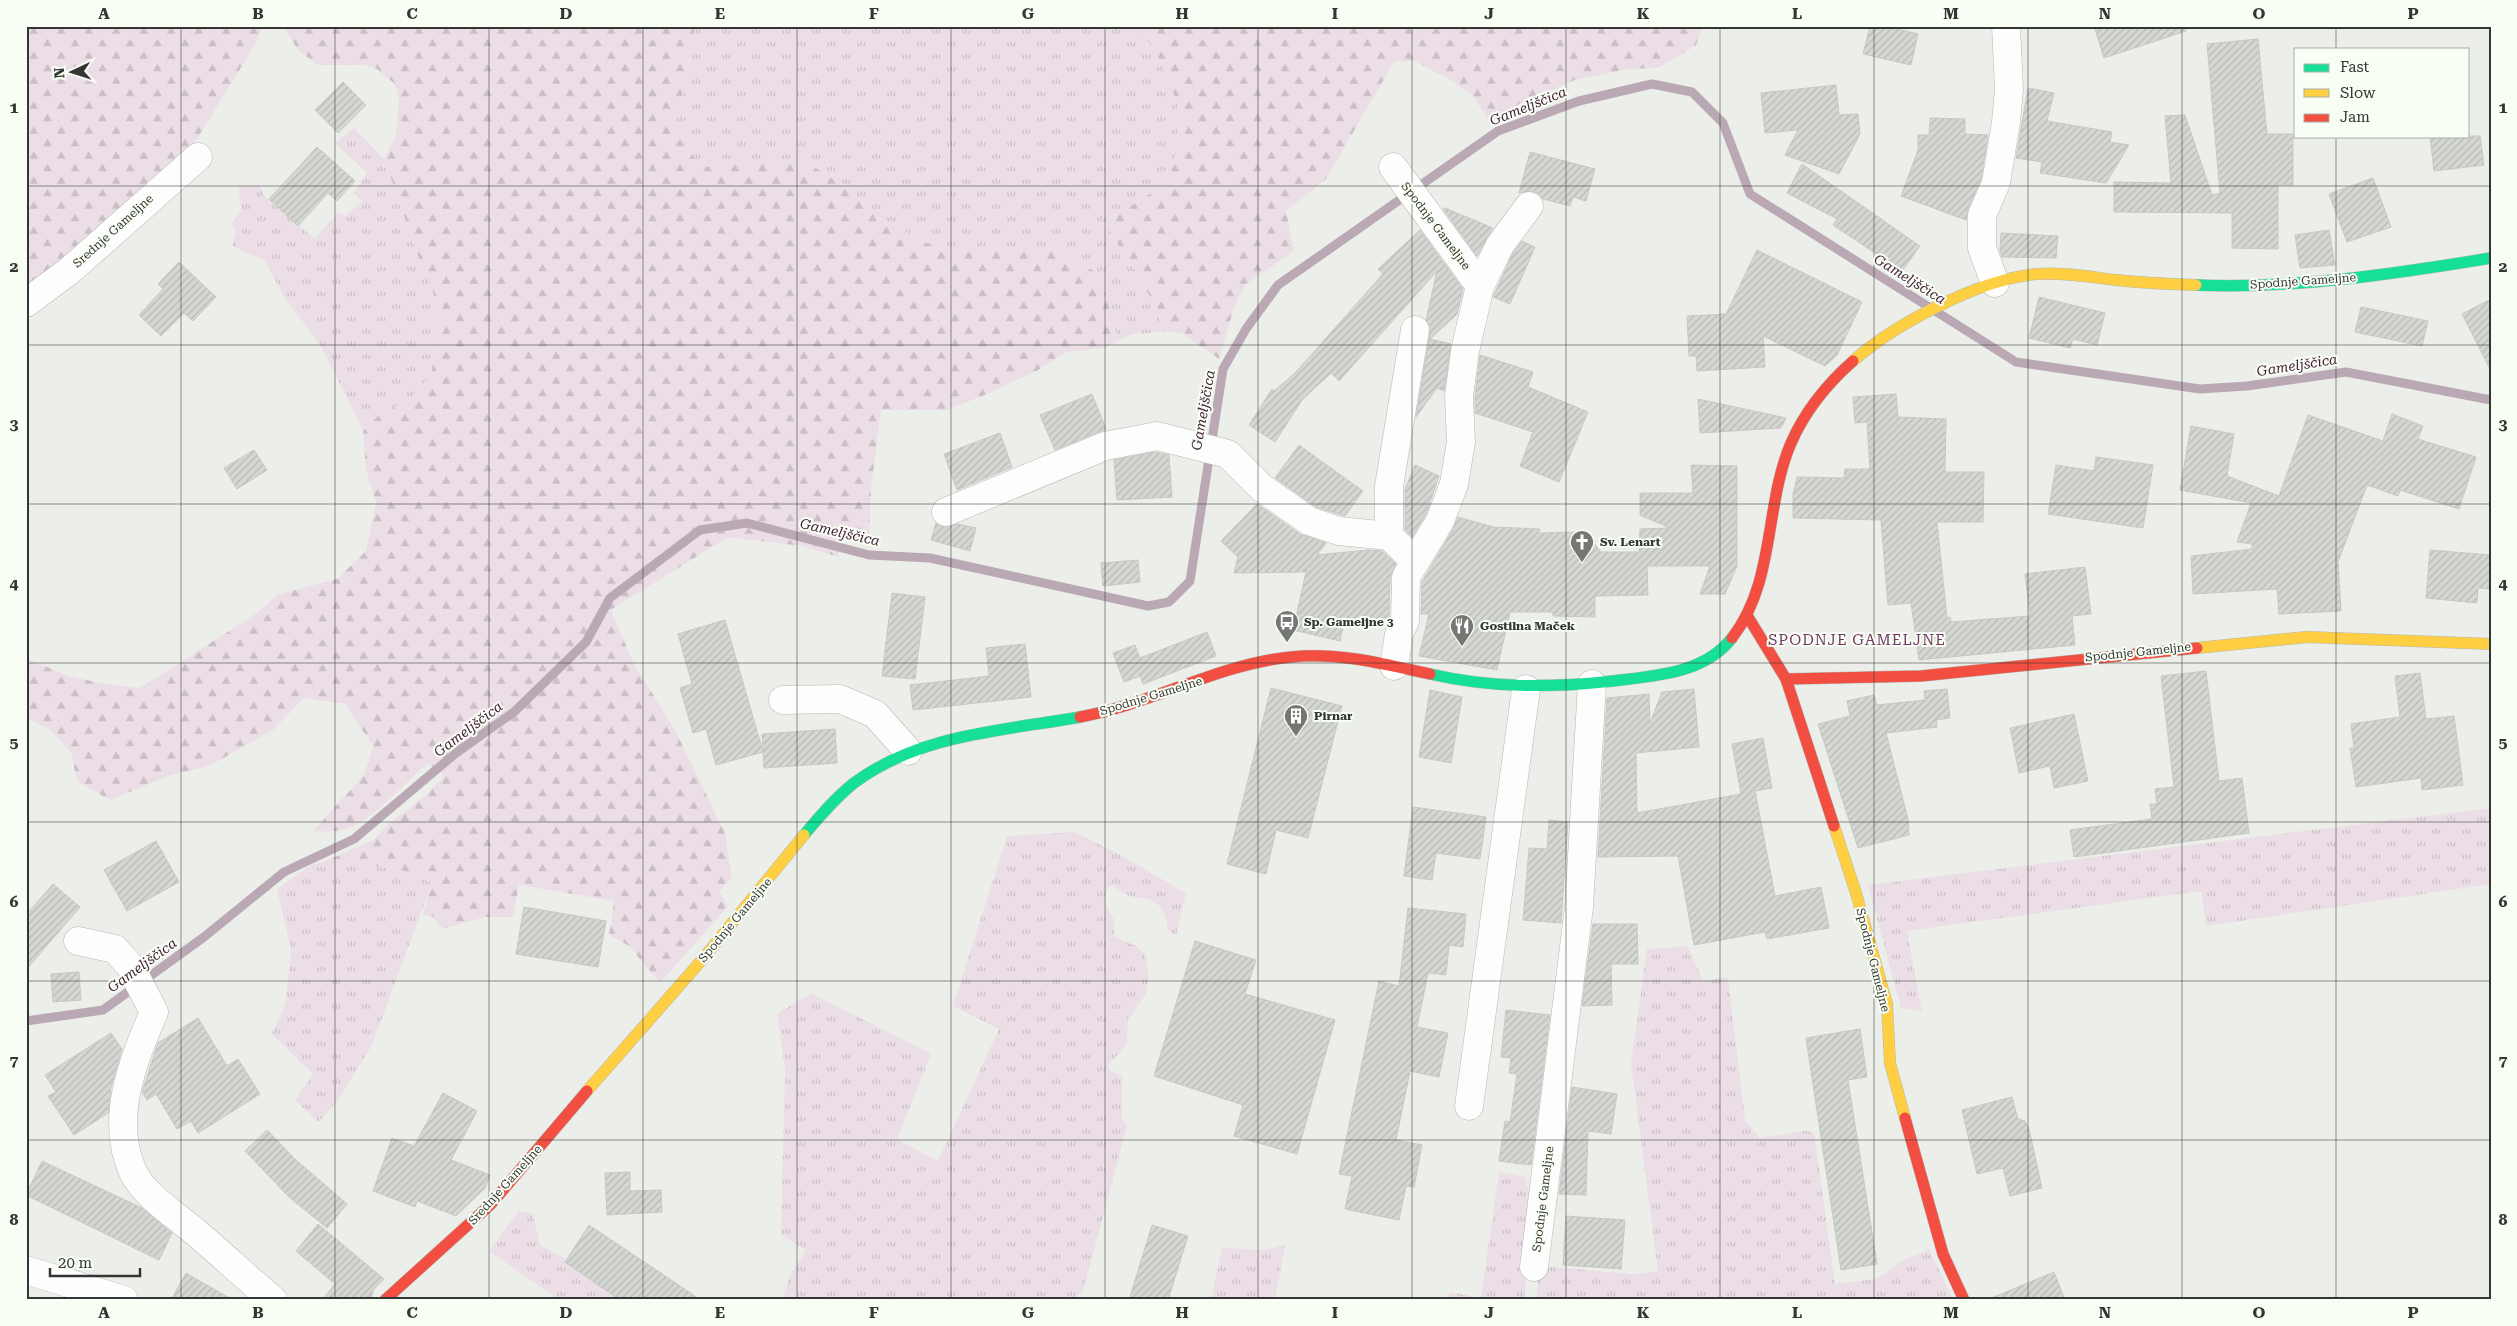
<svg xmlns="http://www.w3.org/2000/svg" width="2517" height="1326" font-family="'Roboto Serif',serif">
	<defs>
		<pattern id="grass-tufts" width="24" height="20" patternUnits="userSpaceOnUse" patternTransform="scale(1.25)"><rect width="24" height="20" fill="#ecdee6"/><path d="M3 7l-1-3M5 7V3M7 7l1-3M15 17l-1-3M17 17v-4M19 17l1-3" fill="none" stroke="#cbbfc6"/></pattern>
		<pattern id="forest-firs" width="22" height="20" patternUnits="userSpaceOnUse" patternTransform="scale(1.25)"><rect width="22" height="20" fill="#ecdee6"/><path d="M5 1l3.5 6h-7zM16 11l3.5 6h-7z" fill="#cbbfc6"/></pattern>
		<pattern id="building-hatch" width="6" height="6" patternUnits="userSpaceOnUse" patternTransform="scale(1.25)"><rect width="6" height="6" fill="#d5d7d2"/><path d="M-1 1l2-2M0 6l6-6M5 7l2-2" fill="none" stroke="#b7b9b5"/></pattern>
	</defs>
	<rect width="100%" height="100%" fill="#ecefe9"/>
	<g fill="url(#grass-tufts)">
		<path d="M695,26H1139L1163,66L1178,105L1179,145L1167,183L1115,216L1108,232C1134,263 1151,294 1164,332L1133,334L1118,340L1108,303L1029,247L973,251L927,243L877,217L848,189L816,168L797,161L701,167L682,139L676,126Z"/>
		<path d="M354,128L384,159L421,264L432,287L437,311V336L431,375L410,399L378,416L363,431L321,346L283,295L265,261L232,246L236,233L232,224L241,209L238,186L260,185L264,196L315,239L338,212L346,216L362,201L354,193L367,173L335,143Z"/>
		<path d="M2491,808V884L2206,926L2201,891L1907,931L1922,1011L1901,1008L1868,885Z"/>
		<path d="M1074,832L1113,851L1186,893L1176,935L1168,930C1162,882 1134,910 1113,885L1107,888L1105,897L1106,905L1115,922L1113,928L1115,937L1136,946L1145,954L1149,977L1146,994L1128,1020L1127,1042L1122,1051L1110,1062L1108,1067L1112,1072L1122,1075V1119L1127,1126L1083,1292L1071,1300H781L791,1274L806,1250L781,1235L785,1067L777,1014L811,993L931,1054L897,1139L938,1161L999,1029L953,1006L1007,836Z"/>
		<path d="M328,860L402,870L432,883L372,1045L336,1103L318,1122L295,1100L313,1074L272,1034L285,1004L291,950L277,889L311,865Z"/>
		<path d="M1688,946L1703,981L1728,977L1745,1120L1760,1138L1804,1131L1814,1132L1835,1284L1876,1279L1902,1261L1929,1249L1953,1300H1536L1540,1266L1632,1274L1658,1271L1631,1064L1647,949Z"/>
		<path d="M1499,1172L1525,1177L1532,1204L1533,1219L1524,1300H1446L1450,1292L1481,1298Z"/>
		<path d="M519,1211L533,1214L540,1245L562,1257L620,1300H559L489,1251Z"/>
		<path d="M1285,1245L1275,1300H1211L1222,1248L1265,1250Z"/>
	</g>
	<g fill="url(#forest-firs)">
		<path d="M26,26H263L253,48L190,150L26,291Z"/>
		<path d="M283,26H695L676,126L682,139L701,167L797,161L816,168L848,189L877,217L927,243L973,251L1029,247L1055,249L1094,271L1108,303L1118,340L1106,348L1067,352L1038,370L992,392L947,410H881L871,489L869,543L836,534L839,557L802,546L728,537L611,610L633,662L676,732L725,833L732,878L719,891L728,906L660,983L629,946L609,935L614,901L519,885L513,917H485L442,929L434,917L423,914L432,883L402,870L328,860L374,840L387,825L427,794L444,776L428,763C410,779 371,820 351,827C338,832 326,832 313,831L364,775L373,746L345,704L304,698L273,730L209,766L168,776L110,800L77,781L71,752L50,730L26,718V658L66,675L99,683L140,688L254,615L279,594L337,579L366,551L376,503L366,470L363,431L378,416L410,399L431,375L437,336V311L432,287L421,264L384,159L396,135L399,100L395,84L377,69L365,65H318L298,50Z"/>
		<path d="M1139,26H1703L1696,45L1659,68L1628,69L1575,80L1519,104L1490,123L1473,96L1452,81L1414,61L1394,62L1326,179L1286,211L1294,251L1245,285L1234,308L1219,359L1182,333L1164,332C1151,294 1134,263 1108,232L1115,216L1167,183L1179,145L1178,105L1163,66Z"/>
	</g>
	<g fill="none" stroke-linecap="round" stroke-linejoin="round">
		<path stroke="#baa9b4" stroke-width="9" d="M26,1021L103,1010L204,937L284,872L354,839L456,753L514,712L586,642L610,598L700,530L747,523L869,555L930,558L1148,606L1169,602L1190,581L1223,369L1246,329L1278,285L1498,131L1579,101L1652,84L1692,92L1723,123L1750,194L2016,362L2200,389L2247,386L2346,372L2491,400"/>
	</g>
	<g fill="url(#building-hatch)" stroke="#c6c8c4">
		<path d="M1870,26H1886L1918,34L1911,65L1863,54Z"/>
		<path d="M2094,26H2185L2186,31L2104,58Z"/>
		<path d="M2258,39L2267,134H2293V185H2278V249L2232,248V213L2114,212V182L2171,183L2165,116L2185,115L2212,195L2220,193L2207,44Z"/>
		<path d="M343,82L366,105L338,133L315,110Z"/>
		<path d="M1836,85L1839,115L1858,114L1860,134L1839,174L1785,155L1798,130L1765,133L1761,93Z"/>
		<path d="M2028,88L2054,93L2047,121L2112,132L2110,142L2129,145L2106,183L2040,173L2042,162L2016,158Z"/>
		<path d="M1930,118L1965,119V134L1988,135L1981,179L1968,209L1966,220L1901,196L1918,150V135H1929Z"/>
		<path d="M2430,136H2480L2484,165L2434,171Z"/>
		<path d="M317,147L355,181L337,201L328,193L298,226L269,199Z"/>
		<path d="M1530,152L1595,169L1586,201L1573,197L1570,206L1543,199L1538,193L1531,191L1519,193Z"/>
		<path d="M1802,164L1920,246L1902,271L1833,225L1837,219L1787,193Z"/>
		<path d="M2373,178L2391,227L2347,242L2329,194Z"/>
		<path d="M1445,208L1493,228L1477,256L1443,209Z"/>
		<path d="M1420,230L1463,289L1457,314L1430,339L1451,344L1444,391L1437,388L1416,417L1430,333L1426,320L1437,271L1339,381L1331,373L1302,400L1275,442L1249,425L1272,389L1274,391L1295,373L1383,274L1378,269Z"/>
		<path d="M2329,230L2335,265L2300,268L2295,235Z"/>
		<path d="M2001,233L2058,236L2056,258L2002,257L2000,251Z"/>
		<path d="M1522,241L1535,247L1510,304L1493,297L1513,253Z"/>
		<path d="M1757,250L1862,302L1837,355L1825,366L1763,336L1765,367L1697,371L1696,356H1689L1687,316L1726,314Z"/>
		<path d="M179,262L216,297L193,321L184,313L161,336L139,315L163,289L158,284Z"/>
		<path d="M2039,297L2105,313L2097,345L2073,339L2070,348L2029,338Z"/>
		<path d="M2491,299V371L2462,314Z"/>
		<path d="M2361,307L2428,321L2422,346L2355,332Z"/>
		<path d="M1480,355L1533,372L1528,387L1588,412L1559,482L1520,466L1533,432L1475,413V397Z"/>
		<path d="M1092,394L1106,429L1055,450L1040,415Z"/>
		<path d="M1896,394L1898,417L1946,419L1945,472H1984L1983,522H1937L1947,618L1950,617L1951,622L2030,616L2025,574L2085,567L2091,614L2072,616L2075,645L1919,660L1911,603L1888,605L1881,520L1793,518V494L1797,477L1844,478L1845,469H1870L1867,422L1855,423L1853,397Z"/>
		<path d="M1698,399L1786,418L1781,428L1700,433Z"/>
		<path d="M2392,414L2423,426L2418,439L2476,457L2459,509L2400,490L2398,496L2367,485L2338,562L2341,611L2279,614L2277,589L2193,594L2191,556L2252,549V544L2237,542L2251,503L2180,490L2191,426L2234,434L2227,476L2279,496L2308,415L2383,441Z"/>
		<path d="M1000,433L1012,467L957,490L944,454Z"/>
		<path d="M1299,445L1363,491L1345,516L1316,507L1275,478Z"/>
		<path d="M254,450L267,470L237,489L224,468Z"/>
		<path d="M1155,452L1169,455L1172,497L1117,500L1114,460Z"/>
		<path d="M2096,457L2153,465L2143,528L2048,514L2056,465L2094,471Z"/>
		<path d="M1415,465L1439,476L1426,514L1412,537L1405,529V489Z"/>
		<path d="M1691,465L1737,466V566L1725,594H1700L1710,566H1647L1648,595L1595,596V617L1553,616V612H1510L1497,670L1419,656L1429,614H1421L1422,582L1453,529L1458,517L1493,527L1540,529L1538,533L1580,532L1587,535L1601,552H1639L1640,529L1670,528L1640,515V493H1693Z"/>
		<path d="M1257,504L1300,534L1326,543L1317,555L1368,550L1382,551L1396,564L1390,577L1389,618L1344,622L1340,641L1293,630L1307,568L1305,572L1234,573L1238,557L1221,541Z"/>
		<path d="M936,523L944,527L958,524L976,528L970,551L931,540Z"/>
		<path d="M2430,550L2491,555V589L2478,588L2477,603L2426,598Z"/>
		<path d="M1138,560L1140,582L1103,586L1101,563Z"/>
		<path d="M892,593L925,597L915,679L882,676Z"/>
		<path d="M725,620L763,752L716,765L706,729L693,733L680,688L692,684L678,634Z"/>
		<path d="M1207,632L1216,656L1143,684L1140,676L1124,682L1113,653L1135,645L1140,658Z"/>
		<path d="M1025,644L1031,697L913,710L910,685L989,676L986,648Z"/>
		<path d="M2206,671L2219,781L2242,778L2249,833L2074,857L2070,830L2152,819L2150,804H2157L2155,789L2174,787L2161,676Z"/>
		<path d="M2420,673L2426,719L2454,716L2463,785L2422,790L2421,778L2356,787L2350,748H2354L2351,724L2400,717L2395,676Z"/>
		<path d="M1271,688L1342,706L1308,838L1276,830L1266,874L1227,864Z"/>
		<path d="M1694,689L1699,747L1636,753L1637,813L1741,794L1732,744L1763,738L1772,788L1755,791L1775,896L1821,887L1829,928L1767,939L1765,932L1694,945L1678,856L1598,857L1607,698L1649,694L1650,723L1662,692Z"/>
		<path d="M1947,689L1950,718L1936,720L1937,727L1886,733L1908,819L1909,835L1858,848L1818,724L1850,716L1847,701L1874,695L1877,705L1925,700L1924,691Z"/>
		<path d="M1430,690L1462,697L1451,763L1419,757Z"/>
		<path d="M2074,714L2088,781L2054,788L2050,766L2019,773L2010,728Z"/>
		<path d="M835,729L837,763L764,768L762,734Z"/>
		<path d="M1413,807L1486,817L1480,859L1436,853L1432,880L1404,876Z"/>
		<path d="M1549,820L1568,822L1561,923L1523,920L1529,848L1547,849Z"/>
		<path d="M156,841L179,882L127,911L104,870Z"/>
		<path d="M53,884L80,907L26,970V915Z"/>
		<path d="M524,907L606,921L598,967L516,954Z"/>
		<path d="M1408,908L1466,914L1463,947L1449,945L1446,975L1428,973L1417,1027L1448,1033L1439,1077L1410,1071L1396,1140L1422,1145L1414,1187L1406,1186L1399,1220L1345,1209L1352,1176L1339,1174L1379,981L1399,986Z"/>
		<path d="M1593,924H1637L1638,964H1611L1612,1005L1582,1006Z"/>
		<path d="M1195,941L1256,960L1245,994L1335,1020L1297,1154L1234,1136L1243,1105L1154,1076Z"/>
		<path d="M79,972L81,1000L53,1002L51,974Z"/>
		<path d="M1506,1010L1550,1015L1531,1165L1499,1161L1505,1121L1510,1122L1517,1074L1509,1073L1511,1058L1501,1057Z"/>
		<path d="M198,1018L227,1066L238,1059L260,1094L198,1133L191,1121L177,1129L156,1094L147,1100L142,1092L158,1043Z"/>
		<path d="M1860,1029L1867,1077L1848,1080L1877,1264L1841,1270L1806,1038Z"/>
		<path d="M111,1033L122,1049L111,1087L108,1113L74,1135L48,1096L56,1092L45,1075Z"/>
		<path d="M1572,1087L1617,1094L1611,1134L1588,1131L1586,1195L1559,1194Z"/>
		<path d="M443,1093L477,1111L451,1160L490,1175L485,1188L456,1216L417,1201L415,1207L373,1191L392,1138L414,1146Z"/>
		<path d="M2012,1097L2018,1119L2025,1121L2029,1129L2042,1188L2010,1196L2003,1168L1977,1174L1962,1110Z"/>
		<path d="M267,1130L295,1159L347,1204L327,1228L289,1197L245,1151Z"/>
		<path d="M42,1161L142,1208L172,1233L159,1260L26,1195Z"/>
		<path d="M630,1172V1191L661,1190L662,1212L607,1215L605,1173Z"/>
		<path d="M1566,1216L1625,1220L1621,1269L1563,1265Z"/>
		<path d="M318,1224L384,1279L374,1289L370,1300H322L335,1284L296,1251Z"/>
		<path d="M589,1225L701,1300H620L565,1262Z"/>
		<path d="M1152,1225L1188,1236L1168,1300H1129Z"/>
		<path d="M2054,1272L2065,1300H1989V1299Z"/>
		<path d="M186,1273L233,1300H171Z"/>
	</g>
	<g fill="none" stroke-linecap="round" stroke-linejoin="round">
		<g stroke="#b6b8b4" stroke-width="29">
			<g id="street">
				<path d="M1393,167L1480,286"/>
				<path d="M1995,283L1982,248V215L1996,183L2006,122L2009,90L2006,26"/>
				<path d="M26,303L69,271L198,157"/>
				<path d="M946,512L1105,446L1157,436L1228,454L1262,488L1309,521L1339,531L1389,536L1414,560"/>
				<path d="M1389,536V486L1415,330"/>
				<path d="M1394,666L1399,634L1405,621L1406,577L1440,521L1454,484L1461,442L1459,396L1465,351L1480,286L1500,245L1529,206"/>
				<path d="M783,700L840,699L875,714L908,751"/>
				<path d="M78,941L115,949L130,966L154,1012C133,1061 109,1119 133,1172C143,1194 175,1215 193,1230C220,1253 246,1277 273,1300"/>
				<path d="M1469,1106L1526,689"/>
				<path d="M1534,1267L1579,907L1592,684"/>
				<path d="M26,1270L124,1300"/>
			</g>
		</g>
		<g stroke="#b6b8b4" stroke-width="12">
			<g id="fast">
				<path d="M2196,285C2296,289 2393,274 2491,258"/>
				<path d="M1430,674C1491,688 1550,688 1613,681C1654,676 1704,674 1732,638"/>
				<path d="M804,835C819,817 835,798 854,783C920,734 1002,731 1080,717"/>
			</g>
		</g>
		<g stroke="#b6b8b4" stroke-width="12">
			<g id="slow">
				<path d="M1853,361C1895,324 1980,279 2037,274C2063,272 2090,277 2116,280C2143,283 2169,284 2196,285"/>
				<path d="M2197,648L2307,637L2491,644"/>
				<path d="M1834,826L1856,893L1887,1004L1890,1063L1905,1118"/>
				<path d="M587,1091L701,961L804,835"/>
			</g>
		</g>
		<g stroke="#b6b8b4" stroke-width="12">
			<g id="jam">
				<path d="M1748,617L1786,679L1834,826"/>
				<path d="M1732,638C1776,581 1764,506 1791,443C1805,411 1827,384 1853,361"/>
				<path d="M1786,679L1921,676L2197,648"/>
				<path d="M1080,717C1152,704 1218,664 1291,657C1338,652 1384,664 1430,674"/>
				<path d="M1905,1118L1943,1254L1964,1300"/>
				<path d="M385,1300L491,1204L587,1091"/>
			</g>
		</g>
		<use href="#street" stroke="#fcfdfc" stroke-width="28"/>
		<use href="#fast" stroke="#16e098" stroke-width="11"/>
		<use href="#slow" stroke="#ffcf43" stroke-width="11"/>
		<use href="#jam" stroke="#f24e42" stroke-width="11"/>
	</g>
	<path fill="none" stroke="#343633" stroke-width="1" stroke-opacity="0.55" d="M181,26V1300M335,26V1300M489,26V1300M643,26V1300M797,26V1300M951,26V1300M1105,26V1300M1258,26V1300M1412,26V1300M1566,26V1300M1720,26V1300M1874,26V1300M2028,26V1300M2182,26V1300M2336,26V49M2336,136V1300M26,186H2491M26,345H2491M26,504H2491M26,663H2491M26,822H2491M26,981H2491M26,1140H2491"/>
	<defs>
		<g id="church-pin" transform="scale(1.25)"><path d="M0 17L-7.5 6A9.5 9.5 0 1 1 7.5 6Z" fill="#747773" stroke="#f9fef4"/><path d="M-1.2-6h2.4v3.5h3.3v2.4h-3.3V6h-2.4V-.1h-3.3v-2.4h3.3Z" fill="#fff"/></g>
		<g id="bus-pin" transform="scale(1.25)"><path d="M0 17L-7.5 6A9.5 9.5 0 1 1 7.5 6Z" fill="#747773" stroke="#f9fef4"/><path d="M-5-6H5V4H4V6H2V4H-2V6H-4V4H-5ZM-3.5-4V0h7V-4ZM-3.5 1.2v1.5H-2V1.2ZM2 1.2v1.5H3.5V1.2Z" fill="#fff"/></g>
		<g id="restaurant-pin" transform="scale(1.25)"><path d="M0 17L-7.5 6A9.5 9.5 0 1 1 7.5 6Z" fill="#747773" stroke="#f9fef4"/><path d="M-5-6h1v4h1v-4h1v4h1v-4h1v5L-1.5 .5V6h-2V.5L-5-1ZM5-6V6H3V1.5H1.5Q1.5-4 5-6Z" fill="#fff"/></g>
		<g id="building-pin" transform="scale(1.25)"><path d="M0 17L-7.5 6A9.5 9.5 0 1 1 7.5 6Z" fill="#747773" stroke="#f9fef4"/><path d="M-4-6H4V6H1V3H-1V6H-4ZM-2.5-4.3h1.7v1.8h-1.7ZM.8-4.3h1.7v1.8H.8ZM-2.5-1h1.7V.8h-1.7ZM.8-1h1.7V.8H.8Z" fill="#fff"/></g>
	</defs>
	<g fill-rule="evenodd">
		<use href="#church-pin" x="1582" y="542"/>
		<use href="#bus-pin" x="1287" y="622"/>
		<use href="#restaurant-pin" x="1462" y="626"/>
		<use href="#building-pin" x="1296" y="716"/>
	</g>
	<g text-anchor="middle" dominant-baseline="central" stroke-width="4" stroke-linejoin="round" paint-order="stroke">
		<g font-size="12" fill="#343633" stroke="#f9fef4">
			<text transform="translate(1436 226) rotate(53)">Spodnje Gameljne</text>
			<text transform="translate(113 231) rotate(-42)">Srednje Gameljne</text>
			<text transform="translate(2303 281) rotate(-4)">Spodnje Gameljne</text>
			<text transform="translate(2138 652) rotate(-6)">Spodnje Gameljne</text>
			<text transform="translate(1151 696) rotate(-17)">Spodnje Gameljne</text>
			<text transform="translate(735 920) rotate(-50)">Spodnje Gameljne</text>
			<text transform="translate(1873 960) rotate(76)">Spodnje Gameljne</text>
			<text transform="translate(505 1185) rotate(-48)">Srednje Gameljne</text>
			<text transform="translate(1543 1199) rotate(-83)">Spodnje Gameljne</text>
		</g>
		<g font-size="12" font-weight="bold" fill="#343633" stroke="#f9fef4" text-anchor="start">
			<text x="1600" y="542">Sv. Lenart</text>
			<text x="1304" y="622">Sp. Gameljne 3</text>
			<text x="1480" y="626">Gostilna Maček</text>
			<text x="1314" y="716">Pirnar</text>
		</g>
		<g font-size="14" font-style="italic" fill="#411c39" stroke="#f9fef4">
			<text transform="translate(1528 106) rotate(-22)">Gameljščica</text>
			<text transform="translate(1910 279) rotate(32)">Gameljščica</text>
			<text transform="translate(2297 365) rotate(-9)">Gameljščica</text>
			<text transform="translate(1203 410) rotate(-80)">Gameljščica</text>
			<text transform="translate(840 532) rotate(13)">Gameljščica</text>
			<text transform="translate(468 729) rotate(-37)">Gameljščica</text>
			<text transform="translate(142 965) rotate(-36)">Gameljščica</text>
		</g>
		<g font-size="15" letter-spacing="1" fill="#713864" stroke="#f9fef4">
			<text x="1857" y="640">SPODNJE GAMELJNE</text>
		</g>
	</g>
	<rect width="2517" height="1326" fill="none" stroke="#f9fef4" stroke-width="55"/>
	<rect x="2294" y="48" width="175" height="90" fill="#f9fef4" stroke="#aaaea7"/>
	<rect x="2304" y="64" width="25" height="8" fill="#16e098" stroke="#aaaea7"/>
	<text x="2340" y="72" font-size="15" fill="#343633">Fast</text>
	<rect x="2304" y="89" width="25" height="8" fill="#ffcf43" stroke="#aaaea7"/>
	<text x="2340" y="98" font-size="15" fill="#343633">Slow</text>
	<rect x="2304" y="114" width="25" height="8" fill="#f24e42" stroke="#aaaea7"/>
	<text x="2340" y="122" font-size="15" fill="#343633">Jam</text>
	<g transform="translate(72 72) rotate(266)" stroke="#f9fef4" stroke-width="4" paint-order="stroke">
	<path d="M0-4L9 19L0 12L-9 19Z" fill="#343633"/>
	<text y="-8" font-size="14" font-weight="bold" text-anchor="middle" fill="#343633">N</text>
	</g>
	<path d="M50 1268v8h90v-8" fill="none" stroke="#343633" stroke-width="2.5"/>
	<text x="58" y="1268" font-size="15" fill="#343633" stroke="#f9fef4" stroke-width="4" paint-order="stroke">20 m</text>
	<rect x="28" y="28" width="2462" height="1270" fill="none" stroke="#343633" stroke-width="2"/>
	<g font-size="16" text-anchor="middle" font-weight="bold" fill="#343633">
		<text x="104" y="19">A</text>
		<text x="258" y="19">B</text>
		<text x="412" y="19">C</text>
		<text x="566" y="19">D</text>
		<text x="720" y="19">E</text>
		<text x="874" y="19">F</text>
		<text x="1028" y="19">G</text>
		<text x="1182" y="19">H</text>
		<text x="1335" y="19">I</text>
		<text x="1489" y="19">J</text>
		<text x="1643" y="19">K</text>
		<text x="1797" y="19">L</text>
		<text x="1951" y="19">M</text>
		<text x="2105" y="19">N</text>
		<text x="2259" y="19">O</text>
		<text x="2413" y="19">P</text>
		<text x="14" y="113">1</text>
		<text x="2503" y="113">1</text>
		<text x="14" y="272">2</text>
		<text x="2503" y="272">2</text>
		<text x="14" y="430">3</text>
		<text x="2503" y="430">3</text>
		<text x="14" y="589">4</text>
		<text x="2503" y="589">4</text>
		<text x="14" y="748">5</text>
		<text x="2503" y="748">5</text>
		<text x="14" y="907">6</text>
		<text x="2503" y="907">6</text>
		<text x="14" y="1066">7</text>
		<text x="2503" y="1066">7</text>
		<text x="14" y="1225">8</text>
		<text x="2503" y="1225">8</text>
		<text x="104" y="1318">A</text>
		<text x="258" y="1318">B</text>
		<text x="412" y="1318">C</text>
		<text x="566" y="1318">D</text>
		<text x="720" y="1318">E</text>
		<text x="874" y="1318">F</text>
		<text x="1028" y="1318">G</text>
		<text x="1182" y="1318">H</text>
		<text x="1335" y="1318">I</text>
		<text x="1489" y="1318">J</text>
		<text x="1643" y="1318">K</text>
		<text x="1797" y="1318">L</text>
		<text x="1951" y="1318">M</text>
		<text x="2105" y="1318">N</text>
		<text x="2259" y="1318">O</text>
		<text x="2413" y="1318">P</text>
	</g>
</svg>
